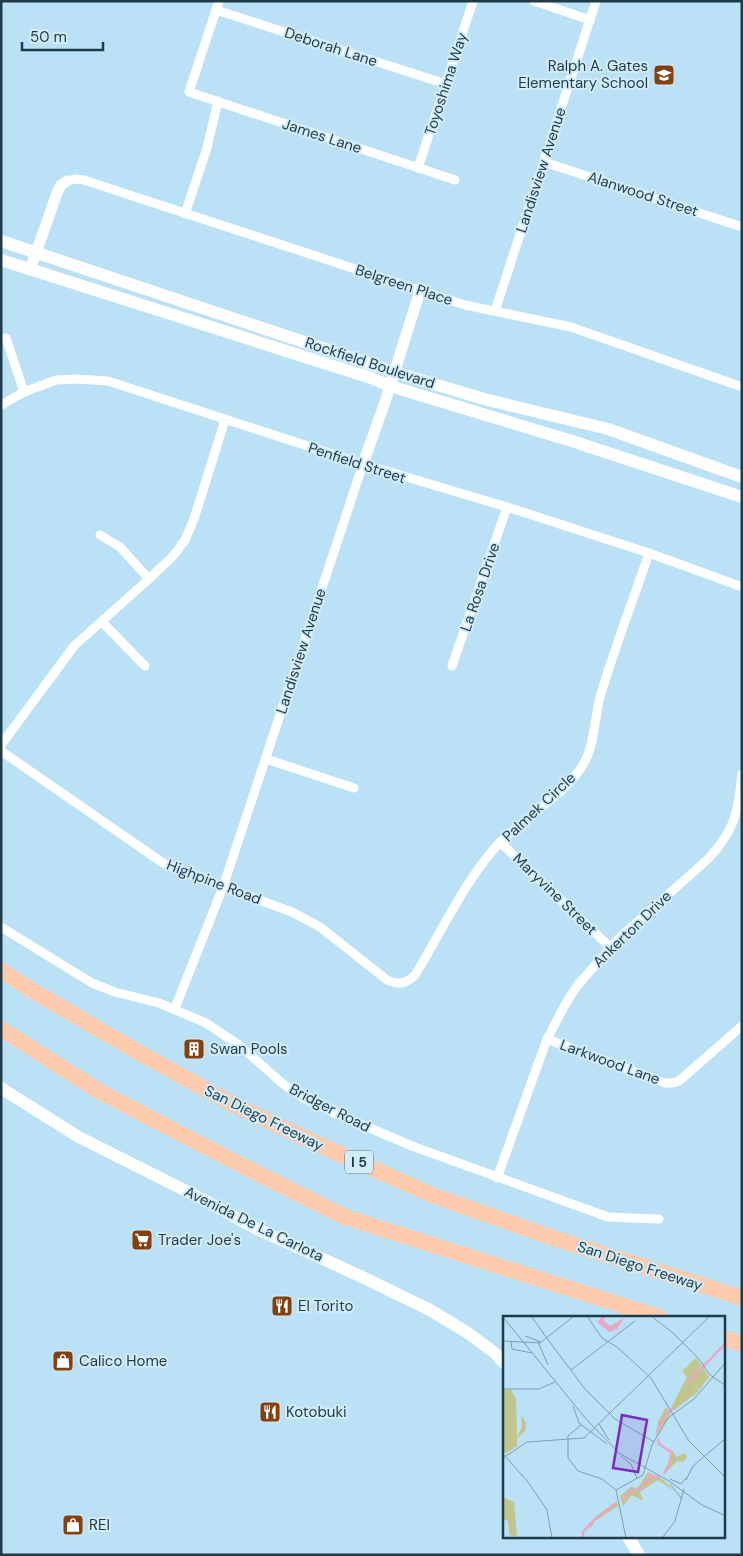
<svg xmlns="http://www.w3.org/2000/svg" width="743" height="1556" font-family="'DM Sans',sans-serif">
	<rect width="100%" height="100%" fill="#bae1f6"/>
	<g fill="none" stroke-linecap="round" stroke-linejoin="round">
		<g stroke="#fff" stroke-width="9">
			<path d="M219,1L189,92L455,180"/>
			<path d="M534,1L590,20"/>
			<path d="M216,10L446,84"/>
			<path d="M544,162L742,227"/>
			<path d="M418,168L473,1"/>
			<path d="M67,181L76,179L84,180L465,305L571,327L742,387"/>
			<path d="M185,214L207,148L218,101"/>
			<path d="M495,311L596,1"/>
			<path d="M6,338L24,392L56,380L77,379L108,381L363,464L507,507L649,553L742,587"/>
			<path d="M1,405L24,392"/>
			<path d="M100,535L120,547L149,579"/>
			<path d="M102,622L145,666"/>
			<path d="M452,666L507,507"/>
			<path d="M1,745L74,646L149,579L174,555L185,540L194,519L225,420"/>
			<path d="M1,751L163,863L180,871L292,912L320,927L387,980C398,985 406,984 415,975C441,933 461,888 493,850C520,818 570,795 587,757C595,738 595,717 600,697C614,649 633,601 649,553"/>
			<path d="M266,759L354,788"/>
			<path d="M500,842L610,947"/>
			<path d="M1,927L92,983L115,992L159,1003L206,1023L239,1045L282,1083L303,1098L332,1112L412,1146L608,1217L659,1219"/>
			<path d="M175,1008L223,887L363,464"/>
			<path d="M547,1039L665,1083H672L679,1081L742,1026"/>
			<path d="M497,1178L547,1039L566,1003L577,986L619,938L708,859C735,830 738,813 742,774"/>
		</g>
		<g stroke="#fff" stroke-width="11">
			<path d="M30,270L57,193L61,185L67,181"/>
			<path d="M363,464L385,402L420,291"/>
		</g>
		<g stroke="#fff" stroke-width="12">
			<path d="M1,241L394,372L484,399L608,429L742,477"/>
			<path d="M1,260L371,378L390,386L572,441L742,497"/>
			<path d="M1,1088L77,1136L204,1200L253,1227L360,1276L430,1310L468,1333L495,1353L504,1363"/>
			<path d="M628,1537L639,1555"/>
		</g>
		<g stroke="#fccaad" stroke-width="16">
			<path d="M1,970L26,987L143,1055L234,1105L313,1142L432,1195L547,1236L742,1298"/>
			<path d="M1,1029L102,1093L243,1166L345,1217L659,1317"/>
			<path d="M724,1338L742,1344"/>
		</g>
	</g>
	<defs>
		<g id="school-square" transform="scale(1.125)"><rect x="-9" y="-9" width="18" height="18" rx="4" fill="#844110" stroke="#d2ecfa"/><path d="M0-5L7-2L0 1L-7-2ZM-4 1L0 2.5L4 1V4Q0 6-4 4Z" fill="#fff"/></g>
		<g id="building-square" transform="scale(1.125)"><rect x="-9" y="-9" width="18" height="18" rx="4" fill="#844110" stroke="#d2ecfa"/><path d="M-4-6H4V6H1V3H-1V6H-4ZM-2.5-4.3h1.7v1.8h-1.7ZM.8-4.3h1.7v1.8H.8ZM-2.5-1h1.7V.8h-1.7ZM.8-1h1.7V.8H.8Z" fill="#fff"/></g>
		<g id="supermarket-square" transform="scale(1.125)"><rect x="-9" y="-9" width="18" height="18" rx="4" fill="#844110" stroke="#d2ecfa"/><path d="M-6-5.5h2.5l.6 2H6L4.5 2H-2.5L-4.4-4H-6ZM-1.5 3.2a1.3 1.3 0 1 0 .1 0ZM3 3.2a1.3 1.3 0 1 0 .1 0Z" fill="#fff"/></g>
		<g id="restaurant-square" transform="scale(1.125)"><rect x="-9" y="-9" width="18" height="18" rx="4" fill="#844110" stroke="#d2ecfa"/><path d="M-5-6h1v4h1v-4h1v4h1v-4h1v5L-1.5 .5V6h-2V.5L-5-1ZM5-6V6H3V1.5H1.5Q1.5-4 5-6Z" fill="#fff"/></g>
		<g id="shop-square" transform="scale(1.125)"><rect x="-9" y="-9" width="18" height="18" rx="4" fill="#844110" stroke="#d2ecfa"/><path d="M-5-2.5h2.3a2.7 3.5 0 0 1 5.4 0H5L5.5 6h-11ZM-1.5-2.5h3a1.5 2.3 0 0 0-3 0Z" fill="#fff"/></g>
	</defs>
	<g fill-rule="evenodd">
		<use href="#school-square" x="664" y="75"/>
		<use href="#building-square" x="194" y="1049"/>
		<use href="#supermarket-square" x="142" y="1240"/>
		<use href="#restaurant-square" x="282" y="1306"/>
		<use href="#shop-square" x="63" y="1361"/>
		<use href="#restaurant-square" x="270" y="1412"/>
		<use href="#shop-square" x="73" y="1525"/>
	</g>
	<g text-anchor="middle" dominant-baseline="central" stroke-width="4" stroke-linejoin="round" paint-order="stroke">
		<rect fill="#d2ecfa" stroke="#55707e" stroke-width="1" x="345" y="1150.5" width="28" height="23" rx="4"/>
		<g font-size="14" font-weight="bold" fill="#1f3b49">
			<text x="359" y="1162">I 5</text>
		</g>
		<g font-size="15" fill="#1f3b49" stroke="#d2ecfa">
			<text transform="translate(331 47) rotate(18)">Deborah Lane</text>
			<text transform="translate(446 84) rotate(-72)">Toyoshima Way</text>
			<text transform="translate(322 136) rotate(18)">James Lane</text>
			<text transform="translate(541 170) rotate(-72)">Landisview Avenue</text>
			<text transform="translate(643 194) rotate(18)">Alanwood Street</text>
			<text transform="translate(404 285) rotate(18)">Belgreen Place</text>
			<text transform="translate(370 363) rotate(18)">Rockfield Boulevard</text>
			<text transform="translate(357 463) rotate(18)">Penfield Street</text>
			<text transform="translate(480 587) rotate(-71)">La Rosa Drive</text>
			<text transform="translate(301 651) rotate(-72)">Landisview Avenue</text>
			<text transform="translate(539 807) rotate(-43)">Palmek Circle</text>
			<text transform="translate(214 882) rotate(21)">Highpine Road</text>
			<text transform="translate(555 894) rotate(44)">Maryvine Street</text>
			<text transform="translate(632 929) rotate(-44)">Ankerton Drive</text>
			<text transform="translate(610 1062) rotate(20)">Larkwood Lane</text>
			<text transform="translate(330 1108) rotate(27)">Bridger Road</text>
			<text transform="translate(264 1118) rotate(26)">San Diego Freeway</text>
			<text transform="translate(254 1224) rotate(26)">Avenida De La Carlota</text>
			<text transform="translate(640 1266) rotate(18)">San Diego Freeway</text>
		</g>
		<g font-size="15" fill="#1f3b49" stroke="#d2ecfa" text-anchor="start">
			<text x="648" y="66" text-anchor="end">Ralph A. Gates<tspan x="648" dy="17">Elementary School</tspan></text>
			<text x="210" y="1049">Swan Pools</text>
			<text x="158" y="1240">Trader Joe's</text>
			<text x="298" y="1306">El Torito</text>
			<text x="79" y="1361">Calico Home</text>
			<text x="286" y="1412">Kotobuki</text>
			<text x="89" y="1525">REI</text>
		</g>
	</g>
	<g transform="translate(503 1316)">
		<rect width="222" height="222" fill="#bae1f6"/>
		<path d="M193,42L198,49L193,55L199,50L206,61L196,74L185,62L196,75L170,95L168,92L184,61L179,55ZM0,74H8L13,82L14,121L19,111L18,98L23,107L22,115L14,122V130L4,137L0,136ZM163,91L168,97L153,120L155,106ZM169,134L174,141L181,137L184,141L180,146L174,145L161,159ZM145,156L162,165L171,175L155,164L137,176L140,185L129,179L120,190L117,180L129,170L132,173L136,170ZM0,181L11,186L14,221L6,219L5,205L0,203ZM114,185L115,190L92,205L88,212L86,210L92,201Z" fill="#c2c68e"/>
		<path d="M100,0H104L100,4L107,10L121,2L114,13L106,16L94,6Z" fill="#e8a8c4"/>
		<path fill="none" stroke="#e8a8c4" stroke-width="2.5" d="M185,66L223,27M154,116L163,98L171,91M155,123L156,128L168,136V144L161,158M119,185L124,177L139,172L141,166L146,165V159L157,162M80,222V216L92,203L112,188"/>
		<path fill="none" stroke="#7c9fb1" stroke-width="1" d="M28,0L41,18M84,0L99,22L114,31L148,62L186,125L223,162M148,0L169,16L196,43L206,58L223,70M0,1L83,103L116,137L166,165L199,189L223,200M40,17L82,73L112,103L151,126M22,20L38,26M0,25L37,27L71,0M8,25L9,33L29,37M35,26L45,49M68,54L132,5M0,73H36L52,66M70,90L76,107L104,128M96,108L106,124M78,109L65,120V142L75,155L99,163L113,174L123,222M0,138L25,166L44,194L49,222M118,140L128,148L134,162M0,142L24,126L81,122L207,0M167,163L178,168L184,161M183,164L190,150L223,122M167,168L179,183M113,174L140,159L149,129L165,102L191,83L223,46M159,222L172,205L181,173"/>
		<path fill="#7b2cbf" fill-opacity="0.15" stroke="#7b2cbf" stroke-width="2.5" d="M119,99L144,104L135,156L110,152Z"/>
		<rect width="222" height="222" fill="none" stroke="#1f3b49" stroke-width="2.5"/>
	</g>
	<rect width="743" height="1556" fill="none" stroke="#1f3b49" stroke-width="5"/>
	<path d="M22 42v8h81v-8" fill="none" stroke="#1f3b49" stroke-width="2.5"/>
	<text x="30" y="42" font-size="15" fill="#1f3b49" stroke="#d2ecfa" stroke-width="4" paint-order="stroke">50 m</text>
</svg>
